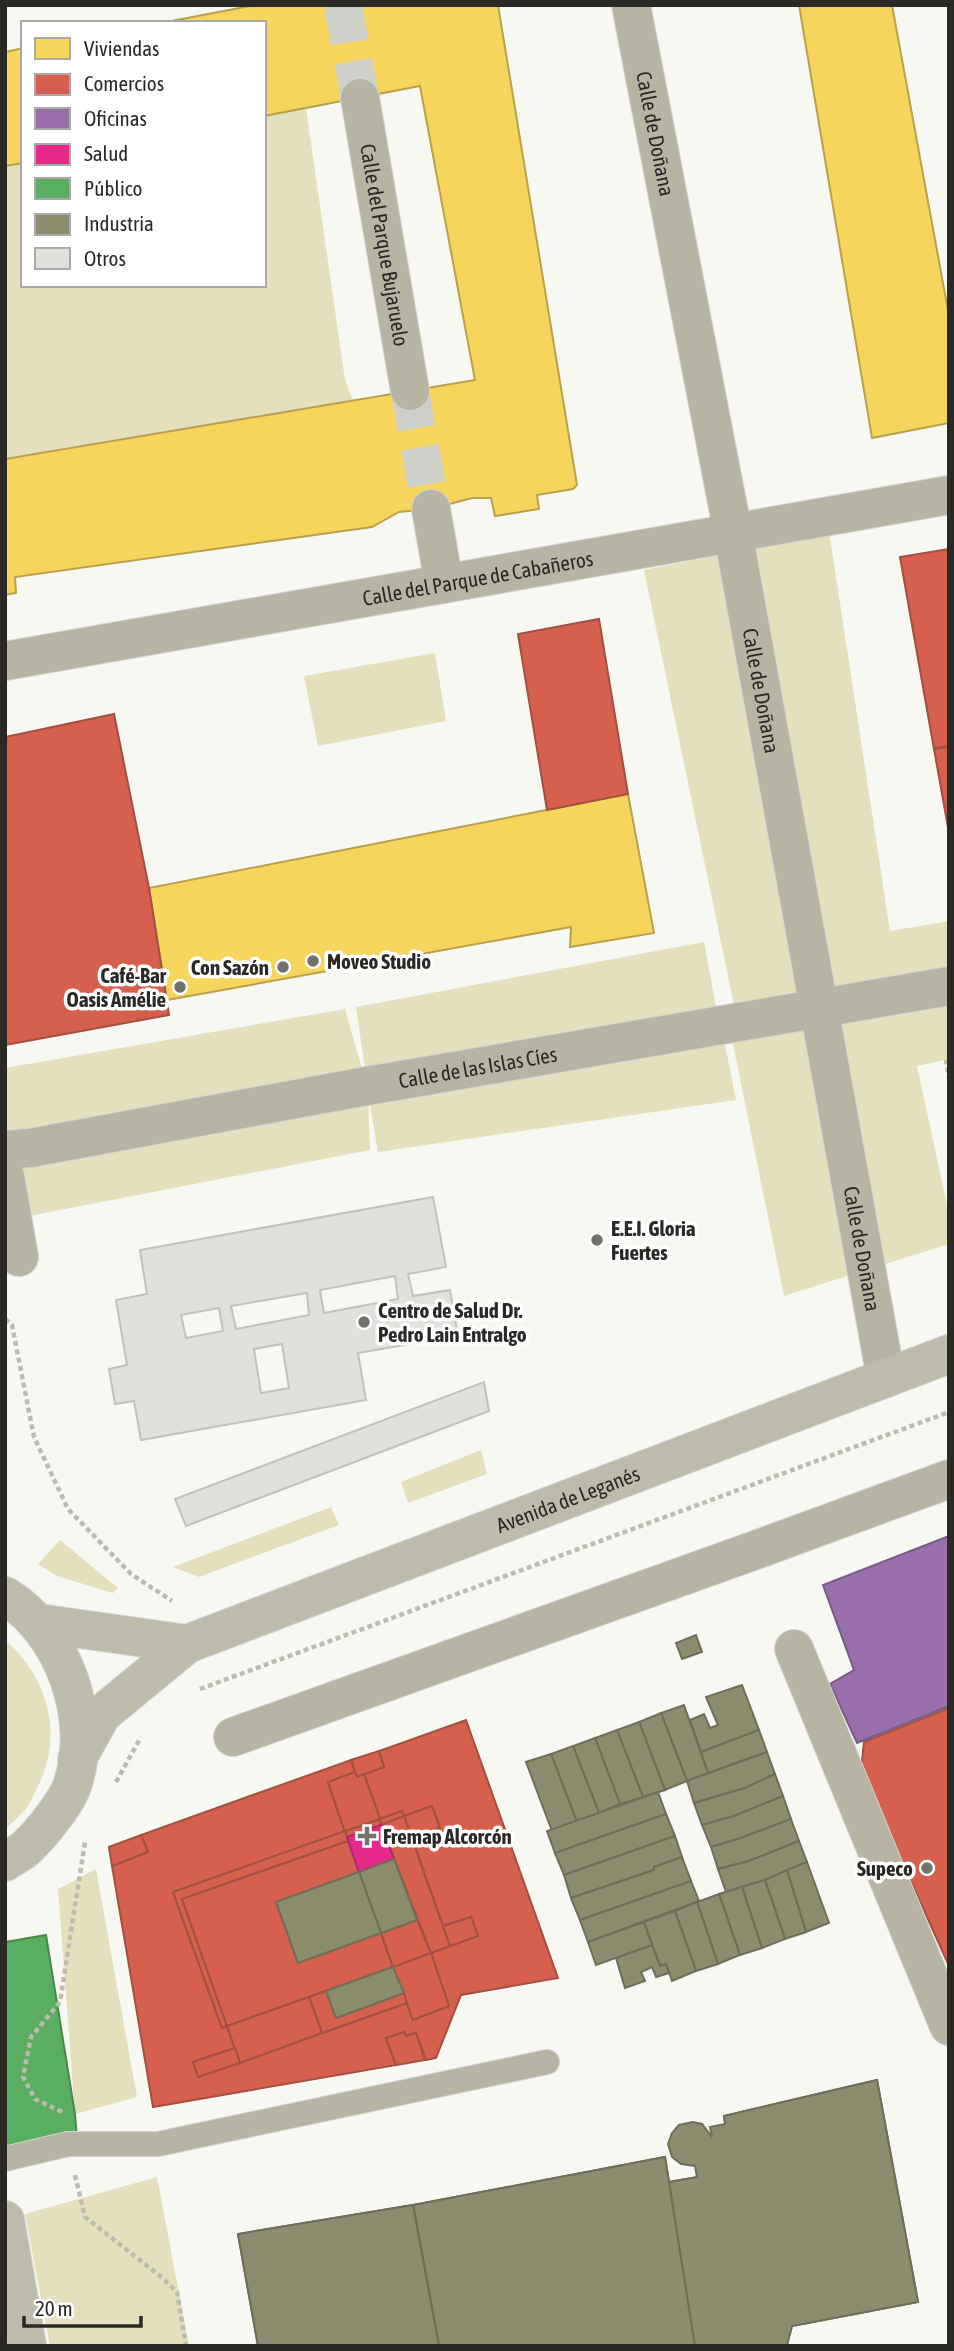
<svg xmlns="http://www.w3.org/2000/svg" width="954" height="2351" font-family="'Asap Condensed',sans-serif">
	<rect width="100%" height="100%" fill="#f8f8f3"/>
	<g fill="#e4e0bd">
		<path d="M306,108L345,380L353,401L5,459V166L23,163V285H264V116Z"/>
		<path d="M829,531L890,931L949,921V966L834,986L749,545Z"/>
		<path d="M721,555L802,994L734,1005L644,570Z"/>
		<path d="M435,653L446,721L318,746L304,676Z"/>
		<path d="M704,942L717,1012L366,1076L356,1007Z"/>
		<path d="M949,998V1059L917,1066L949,1214V1244L882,1265L838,1019Z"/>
		<path d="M345,1009L367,1086L721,1024L736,1100L378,1152L368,1094L370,1150L24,1217L5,1120V1068Z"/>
		<path d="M811,1020L853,1274L784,1296L731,1034Z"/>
		<path d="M481,1450L487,1474L408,1503L401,1482Z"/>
		<path d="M331,1507L339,1525L199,1577L173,1567Z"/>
		<path d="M60,1540L118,1588L113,1593L57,1576L38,1564Z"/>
		<path d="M5,1640C48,1677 64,1734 38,1786C34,1794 31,1803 25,1810C19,1817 12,1823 5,1829Z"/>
		<path d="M96,1869L137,2097L75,2114L58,1889Z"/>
		<path d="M157,2177L189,2346H50L25,2214Z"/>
	</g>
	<g fill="#f6d55c" stroke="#b9a14c" stroke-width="2">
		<path d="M255,5H498L577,485L573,489L537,495L539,509L495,516L491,498H472L431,509L399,512L372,527L15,577L16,593L5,595V459L475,380L420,86L264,116V23H161Z"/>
		<path d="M799,5H892L949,316V423L872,438Z"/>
		<path d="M23,48V163L5,166V52Z"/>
		<path d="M628,794L654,933L570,947L571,927L167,1000L149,888Z"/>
	</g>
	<g fill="#d6604d" stroke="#a25041" stroke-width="2">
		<path d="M949,549V746L934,749L900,557Z"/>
		<path d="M599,619L628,794L547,810L518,634Z"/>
		<path d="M114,714L149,888L169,1015L5,1045V737Z"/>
		<path d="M949,746V833L934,749Z"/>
		<path d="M949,1708V1966L861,1770L864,1742Z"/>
		<path d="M466,1720L558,1978L461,1995L436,2058L426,2060L416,2033L406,2036L404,2032L386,2038L396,2065L153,2107L112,1866L148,1852L141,1835L351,1760L355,1772L328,1782L345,1832L173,1892L222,2028L227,2026L235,2048L193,2062L198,2077L407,2003L413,2020L449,2006L431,1953L478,1936L471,1917L443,1926L412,1838L440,1828L432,1806L404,1816L402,1811L380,1819L364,1774L384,1767L379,1751Z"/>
		<path d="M379,1751L384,1767L357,1777L351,1760Z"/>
		<path d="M355,1772L357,1777L364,1774L380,1819L345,1832L328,1782Z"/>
		<path d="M432,1806L440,1828L412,1838L404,1816Z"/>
		<path d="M402,1811L404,1816L381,1825L380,1819Z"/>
		<path d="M404,1816L450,1946L431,1953L381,1825Z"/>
		<path d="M380,1819L381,1825L347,1837L345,1831Z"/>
		<path d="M345,1831L348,1841L182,1899L227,2026L222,2028L173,1892Z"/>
		<path d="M141,1835L148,1852L112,1866L109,1847Z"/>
		<path d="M348,1841L359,1872L276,1902L298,1963L381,1933L393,1967L227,2026L182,1899Z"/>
		<path d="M471,1917L478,1936L450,1946L443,1926Z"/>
		<path d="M417,1920L431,1953L393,1967L381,1933Z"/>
		<path d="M431,1953L449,2006L413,2020L393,1967Z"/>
		<path d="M326,1991L336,2018L404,1993L407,2003L322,2033L309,1997Z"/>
		<path d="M309,1997L322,2033L240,2063L227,2026Z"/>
		<path d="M404,2032L406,2036L416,2033L425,2060L396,2065L386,2038Z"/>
		<path d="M235,2048L240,2063L198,2077L193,2062Z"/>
	</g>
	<path fill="#9970ab" stroke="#785b83" stroke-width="2" d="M949,1536V1706L857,1743L830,1684L854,1670L823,1585Z"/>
	<path fill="#e7298a" stroke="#ae296c" stroke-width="2" d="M381,1825L394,1859L359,1872L347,1837Z"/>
	<path fill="#5aae61" stroke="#4c864f" stroke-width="2" d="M46,1935L75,2114L78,2152L5,2165V1942Z"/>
	<g fill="#8c8c6e" stroke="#6f6e58" stroke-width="2">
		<path d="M696,1635L702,1652L682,1659L676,1643Z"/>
		<path d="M742,1685L759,1730L701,1752L690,1720L704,1714L710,1728L718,1725L706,1697Z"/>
		<path d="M684,1705L708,1773L687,1781L661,1713Z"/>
		<path d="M661,1713L687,1781L665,1790L639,1722Z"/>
		<path d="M639,1722L665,1790L643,1797L617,1730Z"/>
		<path d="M617,1730L643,1797L620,1804L595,1738Z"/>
		<path d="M759,1730L767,1752L708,1773L701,1752Z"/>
		<path d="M595,1738L620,1804L599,1813L573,1746Z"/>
		<path d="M573,1746L599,1813L577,1822L551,1754Z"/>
		<path d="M767,1752L775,1774L745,1788L694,1803L687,1781Z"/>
		<path d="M551,1754L577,1822L552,1831L526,1762Z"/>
		<path d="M775,1774L783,1796L734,1816L702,1825L694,1803L745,1788Z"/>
		<path d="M658,1792L666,1814L555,1853L547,1831Z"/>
		<path d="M783,1796L791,1819L741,1838L711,1847L702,1825L734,1816Z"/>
		<path d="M666,1814L675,1836L564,1875L555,1853Z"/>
		<path d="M791,1819L799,1841L749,1861L718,1869L711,1847L741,1838Z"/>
		<path d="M675,1836L682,1857L654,1867V1870L571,1898L564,1875Z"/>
		<path d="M799,1841L807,1862L765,1880L726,1892L718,1869L749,1861Z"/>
		<path d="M682,1857L691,1881L580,1920L571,1898L654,1870V1867Z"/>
		<path d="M394,1859L417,1920L381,1933L359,1872Z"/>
		<path d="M807,1862L829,1923L806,1932L787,1870Z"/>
		<path d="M787,1870L806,1932L785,1939L765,1880Z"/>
		<path d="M359,1872L381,1933L298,1963L276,1902Z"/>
		<path d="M765,1880L785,1939L762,1948L742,1887Z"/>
		<path d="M691,1881L699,1901L588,1942L580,1920Z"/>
		<path d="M742,1887L762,1948L740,1955L719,1894Z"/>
		<path d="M719,1894L740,1955L718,1964L697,1902Z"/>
		<path d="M697,1902L718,1964L696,1971L675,1911Z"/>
		<path d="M675,1911L696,1971L672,1981L666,1964L660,1966L644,1922Z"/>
		<path d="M644,1922L652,1945L596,1965L588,1942Z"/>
		<path d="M652,1945L660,1966L666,1964L669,1973L656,1977L652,1967L641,1972L645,1981L625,1988L616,1958Z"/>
		<path d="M393,1967L404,1993L336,2018L326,1991Z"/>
		<path d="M877,2080L918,2302L792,2326L786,2346H695L669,2182L733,2171L724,2116Z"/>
		<path d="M877,2080L918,2302L792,2326L787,2346H258L238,2234L413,2205L665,2157L669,2182L697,2177L695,2166L681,2164L672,2157L668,2144L672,2133L679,2125L693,2122L702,2124L712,2137L710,2127L725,2124L724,2116Z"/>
		<path d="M665,2157L695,2346H439L413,2205Z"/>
		<path d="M413,2205L439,2346H258L238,2234Z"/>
	</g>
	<g fill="#e0e0dc" stroke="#c1c1bd" stroke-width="2" fill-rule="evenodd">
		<path d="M433,1197L446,1267L408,1274L413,1296L450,1290L458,1336L358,1353L366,1400L141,1440L134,1401L115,1404L109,1369L127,1365L116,1300L147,1294L140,1250ZM395,1276L398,1299L324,1313L320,1290ZM307,1293L309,1315L236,1329L231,1306ZM219,1308L223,1331L186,1338L181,1315ZM282,1344L289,1388L261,1393L254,1349Z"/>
		<path d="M484,1382L489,1411L186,1526L175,1499Z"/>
	</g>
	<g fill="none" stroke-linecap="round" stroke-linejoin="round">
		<g stroke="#cfcfca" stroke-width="38" stroke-dasharray="38 19" stroke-linecap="butt">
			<path d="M343,5L360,98"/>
			<path d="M410,391L431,509"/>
		</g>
		<g stroke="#d2d2cf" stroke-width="26">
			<path id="lane" d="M5,2159L68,2144H158L547,2062"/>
		</g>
		<g stroke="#d2d2cf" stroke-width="40">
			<g id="street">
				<path id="s1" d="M631,5L733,533L886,1378"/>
				<path id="s2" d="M360,98L410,391"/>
				<path d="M431,509L444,584"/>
				<path id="s3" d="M5,661L949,495"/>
				<path id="s4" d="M5,1150L30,1148L367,1086L949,986"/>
				<path d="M5,1177L19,1257"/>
				<path d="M794,1649L949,2026"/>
				<path d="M233,1737L750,1552L949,1479"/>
			</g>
		</g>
		<g stroke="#d2d2cf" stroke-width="40">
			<g id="secondary">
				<path d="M5,1596C64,1631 95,1721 72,1786C66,1803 41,1834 27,1847C21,1853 12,1857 5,1862"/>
				<path d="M38,1623L187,1644"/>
				<path id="s5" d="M77,1759L102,1714L187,1644L949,1354"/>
				<path d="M5,2220L27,2346"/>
			</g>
		</g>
		<g stroke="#bcbbb0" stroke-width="4.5" stroke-dasharray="5 3.5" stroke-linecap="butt">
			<path d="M949,1062H946L949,1077"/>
			<path d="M5,1319L12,1325L34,1437L68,1509L131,1574L172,1601"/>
			<path d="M200,1689L949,1412"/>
			<path d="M116,1782L141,1737"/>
			<path d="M62,2112L35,2099L23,2077L31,2037L60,2002L85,1842"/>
			<path d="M75,2175L85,2217L160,2276L177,2292L186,2346"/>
		</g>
		<use href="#lane" stroke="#b7b4a4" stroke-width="24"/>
		<use href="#street" stroke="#b7b4a4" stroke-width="38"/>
		<use href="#secondary" stroke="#bdbcac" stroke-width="38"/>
	</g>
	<g fill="#72716e" stroke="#fff" stroke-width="2.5">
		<circle cx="313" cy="961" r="7"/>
		<circle cx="283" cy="967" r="7"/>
		<circle cx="180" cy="987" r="7"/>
		<circle cx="597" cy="1240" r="7"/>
		<circle cx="364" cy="1322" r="7"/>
		<path d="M363.5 1825.5h7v7h7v7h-7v7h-7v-7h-7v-7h7z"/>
		<circle cx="927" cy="1868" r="7"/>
	</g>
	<g text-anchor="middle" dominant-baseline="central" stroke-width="7" stroke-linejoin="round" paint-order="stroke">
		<g font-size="21" fill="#2a2926" stroke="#fff">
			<text stroke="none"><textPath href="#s1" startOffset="131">Calle de Doñana</textPath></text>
			<text stroke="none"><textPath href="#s2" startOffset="149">Calle del Parque Bujaruelo</textPath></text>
			<text stroke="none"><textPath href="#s3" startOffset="480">Calle del Parque de Cabañeros</textPath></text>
			<text stroke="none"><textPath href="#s1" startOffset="698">Calle de Doñana</textPath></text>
			<text stroke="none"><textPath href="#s4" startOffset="480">Calle de las Islas Cíes</textPath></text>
			<text stroke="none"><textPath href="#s1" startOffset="1265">Calle de Doñana</textPath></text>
			<text stroke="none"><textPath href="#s5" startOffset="569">Avenida de Leganés</textPath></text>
		</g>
		<g font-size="21" font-weight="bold" fill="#2a2926" stroke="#fff" text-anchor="start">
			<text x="327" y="961">Moveo Studio</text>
			<text x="269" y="967" text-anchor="end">Con Sazón</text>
			<text x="166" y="975" text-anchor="end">Café-Bar<tspan x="166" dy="24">Oasis Amélie</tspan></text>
			<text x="611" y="1228">E.E.I. Gloria<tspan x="611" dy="24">Fuertes</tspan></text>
			<text x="378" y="1310">Centro de Salud Dr.<tspan x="378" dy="24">Pedro Lain Entralgo</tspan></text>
			<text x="383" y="1836">Fremap Alcorcón</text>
			<text x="913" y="1868" text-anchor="end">Supeco</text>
		</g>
	</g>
	<rect width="954" height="2351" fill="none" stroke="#2a2926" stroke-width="14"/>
	<rect x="21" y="21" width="245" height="266" fill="#ffffff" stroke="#aaa9a8" stroke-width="2"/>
	<rect x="35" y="38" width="35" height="21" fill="#f6d55c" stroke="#aaa9a8" stroke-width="2"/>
	<text x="84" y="56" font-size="21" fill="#2a2926">Viviendas</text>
	<rect x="35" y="74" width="35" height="21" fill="#d6604d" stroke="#aaa9a8" stroke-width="2"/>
	<text x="84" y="91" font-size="21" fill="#2a2926">Comercios</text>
	<rect x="35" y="108" width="35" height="21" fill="#9970ab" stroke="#aaa9a8" stroke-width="2"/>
	<text x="84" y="126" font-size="21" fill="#2a2926">Oficinas</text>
	<rect x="35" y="144" width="35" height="21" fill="#e7298a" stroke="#aaa9a8" stroke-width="2"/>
	<text x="84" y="161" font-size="21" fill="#2a2926">Salud</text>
	<rect x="35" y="178" width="35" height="21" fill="#5aae61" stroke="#aaa9a8" stroke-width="2"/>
	<text x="84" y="196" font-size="21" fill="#2a2926">Público</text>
	<rect x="35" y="214" width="35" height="21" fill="#8c8c6e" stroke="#aaa9a8" stroke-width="2"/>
	<text x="84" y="231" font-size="21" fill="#2a2926">Industria</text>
	<rect x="35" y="248" width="35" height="21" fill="#e0e0dc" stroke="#aaa9a8" stroke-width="2"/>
	<text x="84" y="266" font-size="21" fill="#2a2926">Otros</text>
	<path d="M24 2316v10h117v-10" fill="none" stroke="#2a2926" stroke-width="3.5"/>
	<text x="35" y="2316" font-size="21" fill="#2a2926" stroke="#ffffff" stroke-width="5" paint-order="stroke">20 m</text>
</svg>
